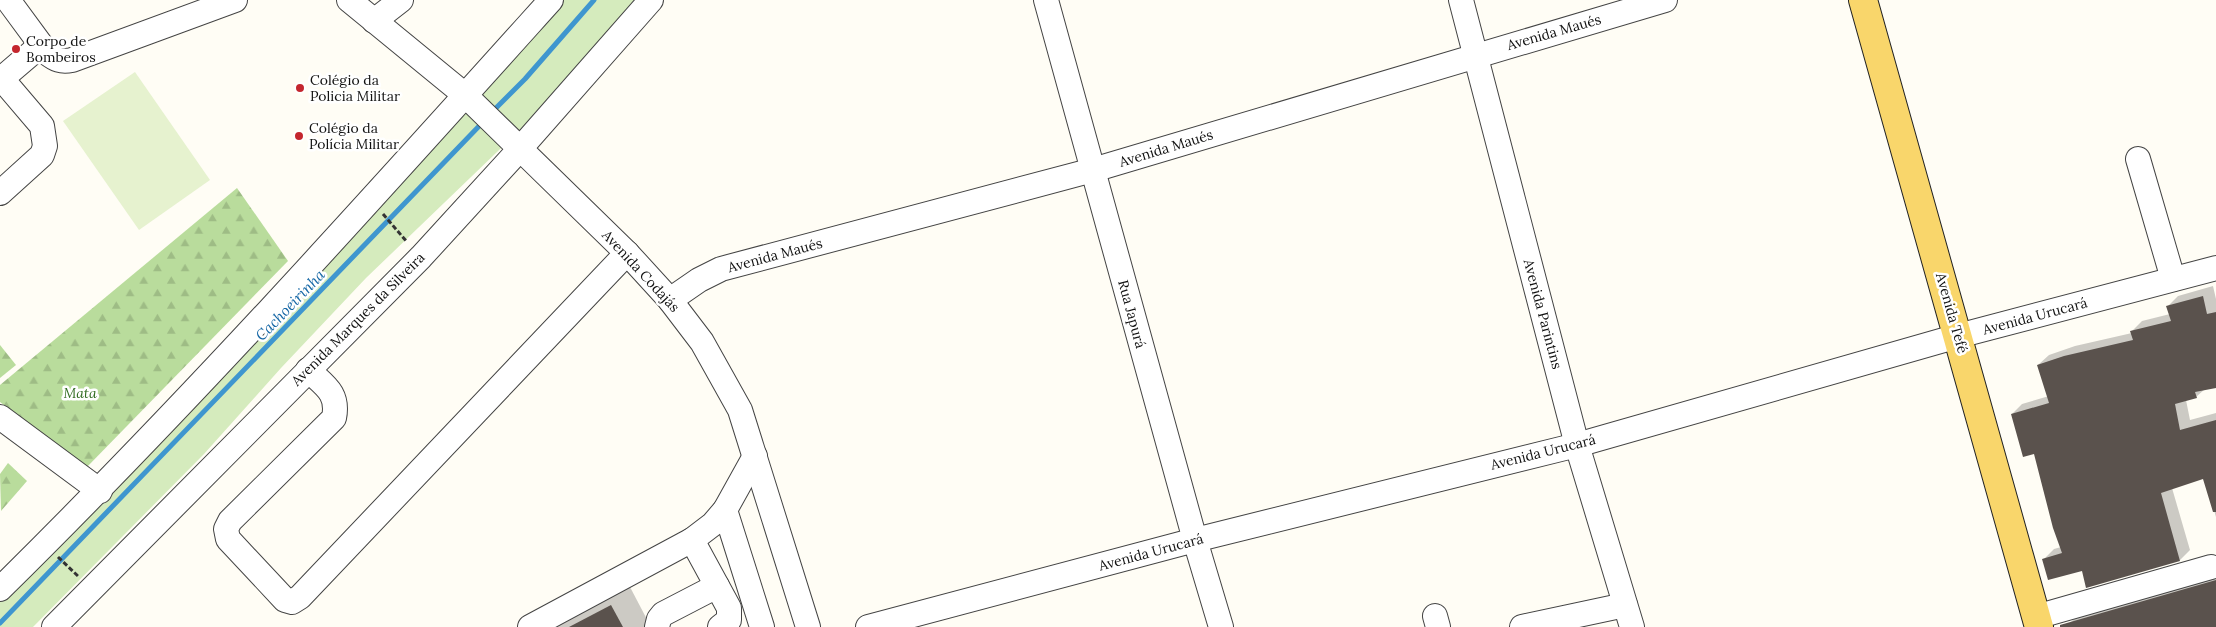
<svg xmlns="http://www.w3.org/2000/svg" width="2216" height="627" font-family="Lora,serif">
	<defs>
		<pattern id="forest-firs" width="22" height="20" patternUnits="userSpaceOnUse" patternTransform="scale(1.25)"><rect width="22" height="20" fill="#b9dc9c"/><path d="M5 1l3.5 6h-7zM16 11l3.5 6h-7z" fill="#9ebc85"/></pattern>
	</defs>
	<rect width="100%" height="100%" fill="#fffdf5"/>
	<g fill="url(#forest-firs)">
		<path d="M237,188L288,261L86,468L0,402V385Z"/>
		<path d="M0,345L16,365L0,378Z"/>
		<path d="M8,463L27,481L1,511L0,474Z"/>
	</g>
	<path fill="#d5ebbd" d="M556,0H636L520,130L366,278L281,368L204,454L33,627H0V589Z"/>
	<path fill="#e6f2cf" d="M135,72L210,180L139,230L63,121Z"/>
	<g fill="#0003">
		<path d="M2213,286L2216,299V386L2205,389L2196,397L2186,400L2190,420L2216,413V517L2204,478L2172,488L2190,550L2180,560L2083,569L2044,559L2054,549L2061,547L2035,453L2012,414L2022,404L2049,396L2038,365L2049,355L2075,346L2132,333V331L2142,321L2170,314L2168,306L2178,296Z"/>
		<path d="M2216,574V627H2072L2071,622L2081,612Z"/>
		<path d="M630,587L651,627H555Z"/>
	</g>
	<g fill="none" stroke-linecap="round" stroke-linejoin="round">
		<g stroke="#3f96cf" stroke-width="5">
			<path d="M491,113L525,79L594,0"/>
			<path d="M0,623L484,121"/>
		</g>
	</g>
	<g fill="#5a524d">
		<path d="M2203,296L2207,314L2216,312V388L2195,392L2197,398L2175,404L2180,430L2216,420V512H2213L2203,479L2161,493L2180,561L2086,588L2082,571L2048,580L2042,559L2062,553L2053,528L2034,454L2023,457L2011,414L2049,403L2037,365L2064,356L2133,340L2130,331L2171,321L2166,306Z"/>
		<path d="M2216,580V627H2060V625Z"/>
		<path d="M611,605L623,627H569Z"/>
	</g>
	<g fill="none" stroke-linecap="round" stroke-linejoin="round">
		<g stroke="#444" stroke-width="26">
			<g id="minor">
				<path d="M8,0L47,53C56,60 61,62 72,60L235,0"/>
				<path d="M349,0L465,95L627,253L670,300L702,342L740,410L808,627"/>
				<path d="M1046,0L1195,540L1221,627"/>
				<path d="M1461,0L1577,445L1632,627"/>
				<path d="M374,21L401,0"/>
				<path d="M0,80L41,45"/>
				<path d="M2138,159L2173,279"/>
				<path d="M0,193L42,155L45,146L42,126L2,79"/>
				<path d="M670,300L699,280L721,269L1093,170L1665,0"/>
				<path d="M308,370C325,386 339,393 334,418L230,521L226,529L228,539L285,600L292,602L300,597L627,253"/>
				<path d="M0,417L100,491"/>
				<path d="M725,510L762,627"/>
				<path d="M692,540L729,608V620L720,627"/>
				<path d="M0,589C191,401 371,200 551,0"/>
				<path d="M1435,616L1438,627"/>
				<path d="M2036,617L2211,567"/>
				<path d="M54,627L421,257L519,150L651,0"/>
				<path d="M530,627L692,540L713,524L725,510L755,456"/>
				<path d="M657,627L659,619L663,614L717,586"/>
				<path d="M868,627L1195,540L1577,445L1958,336L2216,268"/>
				<path d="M1522,627L1625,605"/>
			</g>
		</g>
		<g stroke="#222" stroke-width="30">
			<path id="major" d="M1863,0L2039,627"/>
		</g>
		<g stroke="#333" stroke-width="3" stroke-dasharray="5 2.5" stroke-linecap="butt">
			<path d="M383,214L407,242"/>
			<path d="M58,557L79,577"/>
		</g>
		<use href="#minor" stroke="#fff" stroke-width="24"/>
		<use href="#major" stroke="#f9d66b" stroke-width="28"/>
	</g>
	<g fill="#c4262e" stroke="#fff" stroke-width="2">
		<circle cx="16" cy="49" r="5"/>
		<circle cx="300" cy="88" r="5"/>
		<circle cx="299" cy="136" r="5"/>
	</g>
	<g text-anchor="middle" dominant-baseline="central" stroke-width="5" stroke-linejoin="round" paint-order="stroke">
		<g font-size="14" fill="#111" stroke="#fff">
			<text transform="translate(1554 32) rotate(-16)">Avenida Maués</text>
			<text transform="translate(1166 148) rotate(-17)">Avenida Maués</text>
			<text transform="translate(775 255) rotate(-15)">Avenida Maués</text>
			<text transform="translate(641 271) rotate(47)">Avenida Codajás</text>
			<text transform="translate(1952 313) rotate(74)">Avenida Tefé</text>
			<text transform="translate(1132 314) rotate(75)">Rua Japurá</text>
			<text transform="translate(1543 314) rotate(75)">Avenida Parintins</text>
			<text transform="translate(2035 316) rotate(-15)">Avenida Urucará</text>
			<text transform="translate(358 319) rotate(-45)">Avenida Marques da Silveira</text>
			<text transform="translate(1543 452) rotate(-14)">Avenida Urucará</text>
			<text transform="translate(1151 552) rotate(-15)">Avenida Urucará</text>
		</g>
		<g font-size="14" fill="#111" stroke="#fff" text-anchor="start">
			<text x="26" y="41">Corpo de<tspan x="26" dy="16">Bombeiros</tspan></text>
			<text x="310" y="80">Colégio da<tspan x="310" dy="16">Policia Militar</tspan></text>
			<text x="309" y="128">Colégio da<tspan x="309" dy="16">Polícia Militar</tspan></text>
		</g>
		<g font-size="14" font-style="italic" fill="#2f6b1f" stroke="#fff">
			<text x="80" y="393">Mata</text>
		</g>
		<g font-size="15" font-style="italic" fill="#1768a6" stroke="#fff">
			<text transform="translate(290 305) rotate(-46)">Cachoeirinha</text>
		</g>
	</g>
</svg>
